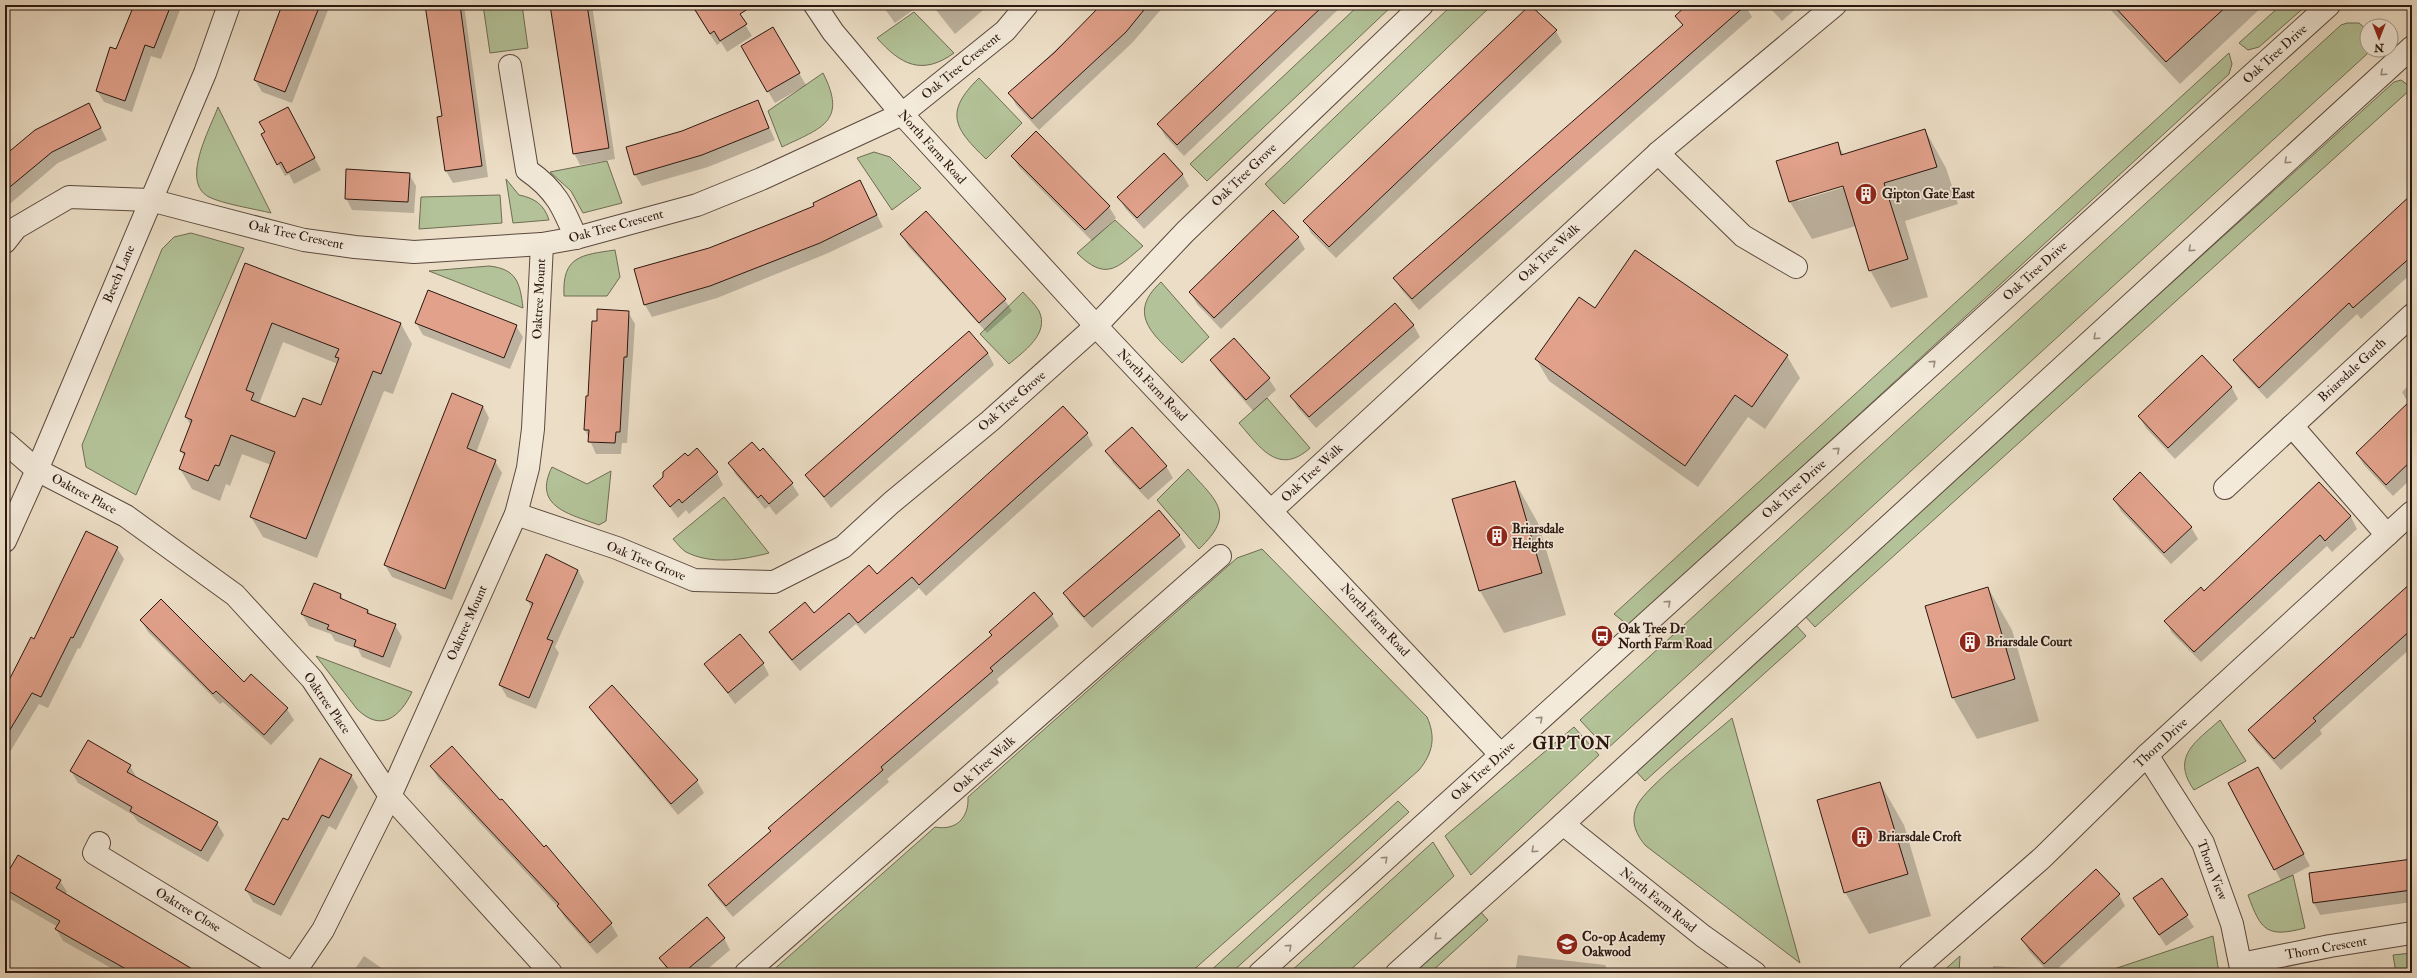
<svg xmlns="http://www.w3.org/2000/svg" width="2417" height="978" font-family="'IM FELL Double Pica',serif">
	<rect width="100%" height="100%" fill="#ecdec6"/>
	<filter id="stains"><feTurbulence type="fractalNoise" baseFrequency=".005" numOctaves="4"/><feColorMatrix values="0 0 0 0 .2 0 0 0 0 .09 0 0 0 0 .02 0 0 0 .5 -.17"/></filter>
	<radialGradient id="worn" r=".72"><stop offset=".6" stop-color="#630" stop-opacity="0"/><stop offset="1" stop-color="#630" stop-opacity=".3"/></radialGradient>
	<g fill="#b3c298" stroke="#6f6c54">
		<path d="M483,5H522L528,48L490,53Z"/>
		<path d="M1359,5H1393L1207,181L1190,164Z"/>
		<path d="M1452,5H1492L1284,204L1265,184Z"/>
		<path d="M2281,5H2307L2259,47L2248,50L2239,43Z"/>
		<path d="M914,12L954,53C922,76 901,65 877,38Z"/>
		<path d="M2347,23H2359L2367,30V50H2369L2367,54L1607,749L1580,720L2341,25Z"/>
		<path d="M2229,53L2232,64L2229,74L1629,626L1614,614Z"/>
		<path d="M823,73C848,122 821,128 782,147L768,111Z"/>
		<path d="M979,78L1022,123L986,159C955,129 943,113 979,78Z"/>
		<path d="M2401,80L2412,88L1815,627L1804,615L2394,82Z"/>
		<path d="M218,107L271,213C255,209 223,204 209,197C180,182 210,129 218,107Z"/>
		<path d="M874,152L890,157L921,188L892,210L857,158Z"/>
		<path d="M607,161L622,203L583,213L571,191L550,172Z"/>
		<path d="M506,179L519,195C534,198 544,204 549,220L513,223Z"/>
		<path d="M500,195L502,223L419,229L421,197Z"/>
		<path d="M1115,220L1143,246C1117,268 1106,282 1077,253Z"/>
		<path d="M191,233L244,248L136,495L86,467L82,445L162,249L174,237Z"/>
		<path d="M615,250L620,277L607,296H564C562,256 581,255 615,250Z"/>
		<path d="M489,266C517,269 520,283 523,308L429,271Z"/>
		<path d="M1161,282L1209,337L1182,363C1157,337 1124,316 1161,282Z"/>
		<path d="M1023,292C1028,298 1035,304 1039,311C1050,334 1023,352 1009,364L980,334Z"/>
		<path d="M1267,398L1310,448C1278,477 1259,446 1239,423Z"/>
		<path d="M552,467L587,484L611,471L606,521L599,525C570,514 532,507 552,467Z"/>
		<path d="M1188,469C1216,501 1237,513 1199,549L1157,500Z"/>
		<path d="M724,497L769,553C742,560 712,565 686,552C681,549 677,543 673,539Z"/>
		<path d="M1262,549L1427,717C1436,737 1433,753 1419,770L1190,973H770L935,827C956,831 969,818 968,797L1237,558Z"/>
		<path d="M1794,623L1806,636L1645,781L1633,768Z"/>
		<path d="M316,656L412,692C400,717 381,733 357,709Z"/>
		<path d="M1732,718L1800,963L1646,846C1636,835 1630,821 1637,806C1644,788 1713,735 1732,718Z"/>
		<path d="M2220,720L2246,761L2194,790C2170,756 2197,741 2220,720Z"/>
		<path d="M1574,727L1599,755L1471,875L1445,836Z"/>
		<path d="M1398,801L1409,812L1231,973H1208Z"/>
		<path d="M1433,842L1454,876L1347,973H1289Z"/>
		<path d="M2293,875L2305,928C2267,938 2261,931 2248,895Z"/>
		<path d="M1478,909L1488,920L1430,973H1408Z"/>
		<path d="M2213,936L2219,973H2102Z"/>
		<path d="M2412,953V973H2396L2393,955Z"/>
		<path d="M1960,956L1959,973H1941Z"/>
	</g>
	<g fill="#0003" fill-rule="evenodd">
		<path d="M135,5H182L161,59L151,56L132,112L104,102L97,91L117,50Z"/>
		<path d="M283,5H330L292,103L262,92L255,80Z"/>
		<path d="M426,5H464L488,177L453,183L446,171L438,117H443Z"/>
		<path d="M551,5H592L615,159L580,165L574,153Z"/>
		<path d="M691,5H733L752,36L727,52L721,42L717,45Z"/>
		<path d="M882,5H920L895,23Z"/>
		<path d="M932,5H989L955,34Z"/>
		<path d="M1103,5H1165L1132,43L1039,130L1016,105L1010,93Z"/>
		<path d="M1284,5H1343L1184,156L1165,136L1159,124Z"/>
		<path d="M1531,5L1556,31L1562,42L1336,258L1311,233L1305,221Z"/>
		<path d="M1550,5H1561L1555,10Z"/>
		<path d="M1706,5H1745L1752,17L1419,310L1401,289L1394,278Z"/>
		<path d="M1767,5H1800L1782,21Z"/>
		<path d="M2106,5H2264L2180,84Z"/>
		<path d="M773,29L806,85L775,103L742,47Z"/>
		<path d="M758,102L775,140L708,167L642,186L635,175L628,147L683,132Z"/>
		<path d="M95,116L107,140L58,163L5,208V156Z"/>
		<path d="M294,120L321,170L294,184L289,174L285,176L262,135Z"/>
		<path d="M1925,130L1946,168L1958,204L1905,221L1928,297L1891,308L1870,270L1856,226L1812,239L1790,202L1778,162L1837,143L1844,155ZM1847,184L1848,186L1798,201V199Z"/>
		<path d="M1164,155L1183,175L1189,186L1144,229L1125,208L1119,197Z"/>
		<path d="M1012,156L1109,207L1116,218L1092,241L1019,167Z"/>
		<path d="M409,174L416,186L414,213L352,210L346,198Z"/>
		<path d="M866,193L883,227L826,254L717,298L652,317L645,305L635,270L710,249Z"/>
		<path d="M2412,195V273L2361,319L2357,314L2267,399L2241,371L2234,360Z"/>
		<path d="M901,234L1005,300L1012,311L987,333L908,246Z"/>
		<path d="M1298,237L1305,249L1221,329L1197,304L1190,292Z"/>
		<path d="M245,264L401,324L412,344L393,394L384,391L317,558L263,537L251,517L271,465L242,454L230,486L226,484L220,501L192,489L180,469L185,457L181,451L191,426L186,417ZM283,342L338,364L321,406L296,418L259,404Z"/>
		<path d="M1395,305L1414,326L1420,337L1316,428L1298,408L1292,397Z"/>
		<path d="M1595,310L1787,356L1800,378L1765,429L1748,417L1698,487L1549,381L1536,359Z"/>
		<path d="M628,312L635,324L627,443H622L621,454H596L585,430L587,397H589L598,322Z"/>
		<path d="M416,323L516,326L523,337L510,369L423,335Z"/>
		<path d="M988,353L994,365L831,508L806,475Z"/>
		<path d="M2202,357L2232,388L2238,399L2175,459L2146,428L2139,416Z"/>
		<path d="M1211,360L1269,379L1276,390L1253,411L1218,371Z"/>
		<path d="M2412,382V478L2393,496L2364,465L2357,454L2409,404L2402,392Z"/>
		<path d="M483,406L489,418L476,453L495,461L502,473L452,600L392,577L385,565Z"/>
		<path d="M1087,434L1093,445L926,596L919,588L865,634L856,624L800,671L777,644L770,632L814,614L877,576Z"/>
		<path d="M763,449L792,484L799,495L776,515L769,506L765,509L736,475L729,463Z"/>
		<path d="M1107,451L1166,466L1173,478L1148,500L1113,463Z"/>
		<path d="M688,458L717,473L723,485L689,514L686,510L678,518L654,486Z"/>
		<path d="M1515,482L1538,523L1566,615L1504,633L1480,591L1453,500Z"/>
		<path d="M2319,484L2351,517L2357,529L2332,552L2327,546L2201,662L2172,633L2166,621L2204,592Z"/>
		<path d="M2114,499L2191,527L2198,539L2171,564L2121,511Z"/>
		<path d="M1179,535L1186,547L1092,628L1071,605L1064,593Z"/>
		<path d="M117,548L124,559L80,649L78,648L48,708L39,704L5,760V691L35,640Z"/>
		<path d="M578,570L584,582L555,647L559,653L536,709L507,697L500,685L532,608L527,600Z"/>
		<path d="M2412,582V647L2320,730L2322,734L2281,770L2256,742L2249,730Z"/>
		<path d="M1988,588L2012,630L2039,721L1977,739L1953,698Z"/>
		<path d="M341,595L344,601L368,610L371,615L395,625L402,637L390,668L362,657L358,649L335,641L331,634L309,626L302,614Z"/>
		<path d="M1052,615L1059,626L997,679L999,683L887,779L889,782L733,917L716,897L709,885L992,635Z"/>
		<path d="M141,620L287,709L294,720L271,745L223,702L220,704L148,632Z"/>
		<path d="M763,663L769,675L735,704L706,664Z"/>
		<path d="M612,686L697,781L704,793L678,815L597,718L590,707Z"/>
		<path d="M130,766L137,778L217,823L224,835L208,862L138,822L133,815L78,783L71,771Z"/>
		<path d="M431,766L544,848L546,847L611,924L618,936L597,954L565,918L558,907L438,778Z"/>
		<path d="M351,775L358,787L336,830L329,826L281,916L253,902L246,890L288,821Z"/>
		<path d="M2264,780L2310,866L2281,881L2275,869Z"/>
		<path d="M1880,783L1904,825L1931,916L1869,934L1845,892Z"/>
		<path d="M2412,860V902L2320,915L2314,903L2310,874Z"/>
		<path d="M5,879L60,881L67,892L65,895L198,973H120L63,941L56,929L58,927L8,898L5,893Z"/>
		<path d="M2162,879L2194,927L2166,946L2134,898Z"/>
		<path d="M2119,895L2125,906L2053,973H2049L2029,951L2022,939Z"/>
		<path d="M724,938L730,950L703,973H669L660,958Z"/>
		<path d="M1518,955L1605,965L1609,973H1515Z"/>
		<path d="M364,956L389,973H352Z"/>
		<path d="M1993,966L2039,969L2042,973H1993Z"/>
	</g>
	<g fill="#e1a18b" stroke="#2b1710" fill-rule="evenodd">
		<path d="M134,5H171L154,48L145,45L125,101L96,91L110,47L116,49Z"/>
		<path d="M282,5H320L285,92L254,80Z"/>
		<path d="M425,5H460L482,166L445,171L437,117L442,116Z"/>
		<path d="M550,5H587L609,148L573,154Z"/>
		<path d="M692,5H754L740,14L747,24L720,41L714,31L710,34Z"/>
		<path d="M1101,5H1148L1126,32L1032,119L1008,93L1055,52Z"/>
		<path d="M1282,5H1324L1177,145L1157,124Z"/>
		<path d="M1530,5L1557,30L1329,247L1303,221Z"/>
		<path d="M1687,5H1746L1412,299L1393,278L1683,25L1675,16Z"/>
		<path d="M2113,5H2228L2166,62Z"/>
		<path d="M773,27L800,73L767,92L741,46Z"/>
		<path d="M758,100L769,128L702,155L634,175L626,147L682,131Z"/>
		<path d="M89,103L101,128L52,152L5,191V155L35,130Z"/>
		<path d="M288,107L315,158L287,173L281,162L277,165L261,134L265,132L259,122Z"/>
		<path d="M1925,129L1937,167L1884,183L1908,259L1869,271L1843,186L1789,202L1776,161L1838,142L1841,155Z"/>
		<path d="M1036,131L1110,206L1085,230L1011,156Z"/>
		<path d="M1164,153L1183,174L1137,218L1117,197Z"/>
		<path d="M346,169L410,173L408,202L345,199Z"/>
		<path d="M860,180L877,215L820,243L710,286L644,305L634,269L709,248L775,222L814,206L813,203Z"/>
		<path d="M2412,194V256L2353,308L2349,303L2259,388L2233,360Z"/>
		<path d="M1273,210L1299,237L1214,318L1189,292Z"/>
		<path d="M926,211L1006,299L979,323L900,234Z"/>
		<path d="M1635,250L1788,355L1752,407L1735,395L1685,466L1535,359L1579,297L1595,308Z"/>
		<path d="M245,263L401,323L381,374L373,371L306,539L250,517L275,452L231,435L219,466L215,465L208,481L179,469L185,453L180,451L192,420L185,417ZM272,323L339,349L335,357L339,358L321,405L303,398L295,417L251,400L254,393L246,390Z"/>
		<path d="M428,290L517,325L504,358L415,323Z"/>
		<path d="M1395,303L1414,325L1309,417L1290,396Z"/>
		<path d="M597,309L629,311L627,357H624L620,432H616L615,443L588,442L589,430H584L586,396H588L592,321H597Z"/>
		<path d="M969,331L988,353L824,497L805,475Z"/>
		<path d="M1234,338L1270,378L1246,400L1210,360Z"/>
		<path d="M2202,355L2232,387L2168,448L2138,416Z"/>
		<path d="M452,393L483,406L467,448L496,460L445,589L384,565Z"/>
		<path d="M2412,399V460L2386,485L2356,453Z"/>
		<path d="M1063,406L1088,433L919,585L912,577L858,623L849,613L792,660L769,632L805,602L814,613L869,565L877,574Z"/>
		<path d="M1132,427L1167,466L1140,489L1105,451Z"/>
		<path d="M752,442L760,451L763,448L793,483L769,504L761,495L758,498L728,463Z"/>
		<path d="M697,448L718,472L682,503L679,499L670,507L653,486L663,477V472L685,453L688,456Z"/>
		<path d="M2140,472L2192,527L2164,553L2113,499Z"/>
		<path d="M1515,481L1542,573L1479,591L1452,499Z"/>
		<path d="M2319,482L2351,516L2325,541L2320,535L2194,652L2164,621L2201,587L2204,591Z"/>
		<path d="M1159,510L1180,535L1084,617L1063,593Z"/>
		<path d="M86,531L118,547L73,638L71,637L41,697L32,693L5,738V688L31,637L34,639Z"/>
		<path d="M546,554L578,570L547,639L553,641L529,698L499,685L533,603L526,600Z"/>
		<path d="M2412,582V629L2313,718L2316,721L2274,759L2248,730Z"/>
		<path d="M314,583L341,594L340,598L368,610L367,613L396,624L383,657L354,646L356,640L327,629L329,625L301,614Z"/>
		<path d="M1988,587L2015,679L1952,698L1925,606Z"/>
		<path d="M1034,592L1053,614L990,668L993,671L881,767L883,770L726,906L708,885L771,831L768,828L992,635L989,632Z"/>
		<path d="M161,599L244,682L251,674L288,708L264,735L216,691L213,694L140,620Z"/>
		<path d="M740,634L764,663L728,693L704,664Z"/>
		<path d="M612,685L698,780L671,804L589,707Z"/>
		<path d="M88,740L131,765L127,772L218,822L201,851L130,811L132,807L70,771Z"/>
		<path d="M452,746L500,800L502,799L544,847L546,845L612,923L590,943L557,906L559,904L430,766Z"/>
		<path d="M320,758L352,775L329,818L322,815L274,905L245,890L283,818L288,820Z"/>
		<path d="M2258,767L2304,854L2274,870L2228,783Z"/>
		<path d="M1880,782L1908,874L1844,893L1817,800Z"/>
		<path d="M18,855L61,880L56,888L199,973H133L55,929L60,921L5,889V877Z"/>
		<path d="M2412,859V890L2313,903L2309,873Z"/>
		<path d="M2096,869L2120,894L2044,964L2021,939Z"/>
		<path d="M2162,878L2188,915L2159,935L2133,898Z"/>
		<path d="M707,917L725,938L683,973H672L659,958Z"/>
	</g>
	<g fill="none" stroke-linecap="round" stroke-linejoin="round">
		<g stroke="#5b493e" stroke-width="24">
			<g id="minor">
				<path d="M815,5L833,32L902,114L1096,326L1501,755"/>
				<path d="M510,66L527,170C556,190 563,207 576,238"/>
				<path d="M1658,153L1743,236L1796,267"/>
				<path d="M5,242L16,228L69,197L150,200L304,240L355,247L414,252L542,244L576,238L697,205L761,179L902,114L1005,31L1027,5"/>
				<path d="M2292,426L2387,535"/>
				<path d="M5,442L37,470L126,516L235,595L312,679L390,796L551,973"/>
				<path d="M2225,488L2412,315"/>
				<path d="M1272,510L1658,153L1835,5"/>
				<path d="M516,514L617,548L694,580L774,582L843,547L891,503L990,421L1096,326L1185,232L1422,5"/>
				<path d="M5,541L37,470L205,73L229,5"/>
				<path d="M2147,755L2203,843L2232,924L2242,973"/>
				<path d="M1563,824L1703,936L1755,973"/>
				<path d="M99,843L94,853L291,973"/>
				<path d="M2241,964L2330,946L2412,933"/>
				<path d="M294,973L323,930L390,796L516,514L528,468L533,429L542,244"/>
				<path d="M746,973L1220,556"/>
				<path d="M1260,973L2329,5"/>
				<path d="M1397,973L1563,824L2412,47"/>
				<path d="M1910,973L2042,858L2147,755L2412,512"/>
			</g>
		</g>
		<use href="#minor" stroke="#f3eada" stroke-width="22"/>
	</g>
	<defs><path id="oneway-chevron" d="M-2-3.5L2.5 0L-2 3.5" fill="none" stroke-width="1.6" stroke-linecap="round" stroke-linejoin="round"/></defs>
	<g stroke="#998b7f">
		<use href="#oneway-chevron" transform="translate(2383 73) rotate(138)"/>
		<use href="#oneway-chevron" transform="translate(2287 161) rotate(138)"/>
		<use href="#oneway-chevron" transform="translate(2191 249) rotate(138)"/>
		<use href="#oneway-chevron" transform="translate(2096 337) rotate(138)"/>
		<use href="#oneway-chevron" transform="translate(1933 363) rotate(-42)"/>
		<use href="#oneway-chevron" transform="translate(1837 450) rotate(-42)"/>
		<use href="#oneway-chevron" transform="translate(1668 603) rotate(-42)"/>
		<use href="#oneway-chevron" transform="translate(1540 719) rotate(-42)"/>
		<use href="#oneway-chevron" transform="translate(1534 850) rotate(138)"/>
		<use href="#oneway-chevron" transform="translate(1385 859) rotate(-42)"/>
		<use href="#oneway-chevron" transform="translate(1437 937) rotate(138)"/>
		<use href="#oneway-chevron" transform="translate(1289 947) rotate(-42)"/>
	</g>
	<defs>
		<g id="building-disc" transform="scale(1.15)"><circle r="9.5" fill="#8f2418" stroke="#f3eada"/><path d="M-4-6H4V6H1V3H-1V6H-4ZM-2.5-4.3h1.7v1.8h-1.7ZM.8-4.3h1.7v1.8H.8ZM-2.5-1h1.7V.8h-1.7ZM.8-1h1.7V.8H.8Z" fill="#fff"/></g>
		<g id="bus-disc" transform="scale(1.15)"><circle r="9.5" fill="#8f2418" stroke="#f3eada"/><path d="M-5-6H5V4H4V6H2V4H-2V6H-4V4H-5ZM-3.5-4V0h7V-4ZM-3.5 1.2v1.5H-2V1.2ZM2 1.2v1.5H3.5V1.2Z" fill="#fff"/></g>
		<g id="school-disc" transform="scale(1.15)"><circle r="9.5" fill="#8f2418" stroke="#f3eada"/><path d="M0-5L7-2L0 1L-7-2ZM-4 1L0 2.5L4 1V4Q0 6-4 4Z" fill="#fff"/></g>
	</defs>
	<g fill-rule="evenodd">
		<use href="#building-disc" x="1866" y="194"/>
		<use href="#building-disc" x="1497" y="536"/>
		<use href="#bus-disc" x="1602" y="636"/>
		<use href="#building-disc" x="1970" y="642"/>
		<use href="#building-disc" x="1862" y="837"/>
		<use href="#school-disc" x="1567" y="944"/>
	</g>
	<g text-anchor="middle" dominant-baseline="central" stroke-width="3.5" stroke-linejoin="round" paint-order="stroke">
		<g font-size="13" fill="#2b1710" stroke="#f3eada">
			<text transform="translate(2275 54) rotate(-42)">Oak Tree Drive</text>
			<text transform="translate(961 66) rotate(-39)">Oak Tree Crescent</text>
			<text transform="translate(932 147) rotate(48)">North Farm Road</text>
			<text transform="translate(1244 175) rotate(-44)">Oak Tree Grove</text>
			<text transform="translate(616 226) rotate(-15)">Oak Tree Crescent</text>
			<text transform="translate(296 235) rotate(12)">Oak Tree Crescent</text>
			<text transform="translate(1549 253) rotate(-43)">Oak Tree Walk</text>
			<text transform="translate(2035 271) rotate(-42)">Oak Tree Drive</text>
			<text transform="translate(119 274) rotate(-67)">Beech Lane</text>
			<text transform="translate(539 299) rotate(-87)">Oaktree Mount</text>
			<text transform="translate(2352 370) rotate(-43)">Briarsdale Garth</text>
			<text transform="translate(1152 385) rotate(46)">North Farm Road</text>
			<text transform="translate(1012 401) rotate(-41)">Oak Tree Grove</text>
			<text transform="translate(1312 473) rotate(-43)">Oak Tree Walk</text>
			<text transform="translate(1794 489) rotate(-42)">Oak Tree Drive</text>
			<text transform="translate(84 494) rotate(28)">Oaktree Place</text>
			<text transform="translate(646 561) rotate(22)">Oak Tree Grove</text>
			<text transform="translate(1375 620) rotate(47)">North Farm Road</text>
			<text transform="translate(467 623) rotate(-66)">Oaktree Mount</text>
			<text transform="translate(327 703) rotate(55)">Oaktree Place</text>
			<text transform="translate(2161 743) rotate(-43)">Thorn Drive</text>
			<text transform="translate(984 765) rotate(-42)">Oak Tree Walk</text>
			<text transform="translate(1483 771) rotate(-42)">Oak Tree Drive</text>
			<text transform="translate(2212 870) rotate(69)">Thorn View</text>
			<text transform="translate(1658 900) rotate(39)">North Farm Road</text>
			<text transform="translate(188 910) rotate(31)">Oaktree Close</text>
			<text transform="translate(2326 948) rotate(-10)">Thorn Crescent</text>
		</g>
		<g font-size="13" font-weight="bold" fill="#2b1710" stroke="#f3eada" text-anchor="start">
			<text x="1882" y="194">Gipton Gate East</text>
			<text x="1512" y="529">Briarsdale<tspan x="1512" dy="15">Heights</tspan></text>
			<text x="1618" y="629">Oak Tree Dr<tspan x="1618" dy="15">North Farm Road</tspan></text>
			<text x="1986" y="642">Briarsdale Court</text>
			<text x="1878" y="837">Briarsdale Croft</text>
			<text x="1582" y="937">Co-op Academy<tspan x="1582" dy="15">Oakwood</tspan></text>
		</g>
		<g font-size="17" font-weight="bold" letter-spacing="1" fill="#2b1710" stroke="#f3eada">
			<text x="1572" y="743">GIPTON</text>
		</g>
	</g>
	<rect width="2417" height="978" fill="none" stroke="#ecdec6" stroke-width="20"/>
	<rect x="6" y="6" width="2405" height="966" fill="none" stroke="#2b1710" stroke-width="2"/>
	<rect x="10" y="10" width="2397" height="958" fill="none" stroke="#2b1710"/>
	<g transform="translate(2379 38) rotate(180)"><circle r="19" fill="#f3eada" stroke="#a39689"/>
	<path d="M0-3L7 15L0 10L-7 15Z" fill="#8f2418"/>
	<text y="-6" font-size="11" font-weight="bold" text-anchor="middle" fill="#2b1710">N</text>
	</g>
	<rect width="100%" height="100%" filter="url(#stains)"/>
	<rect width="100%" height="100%" fill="url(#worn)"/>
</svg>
